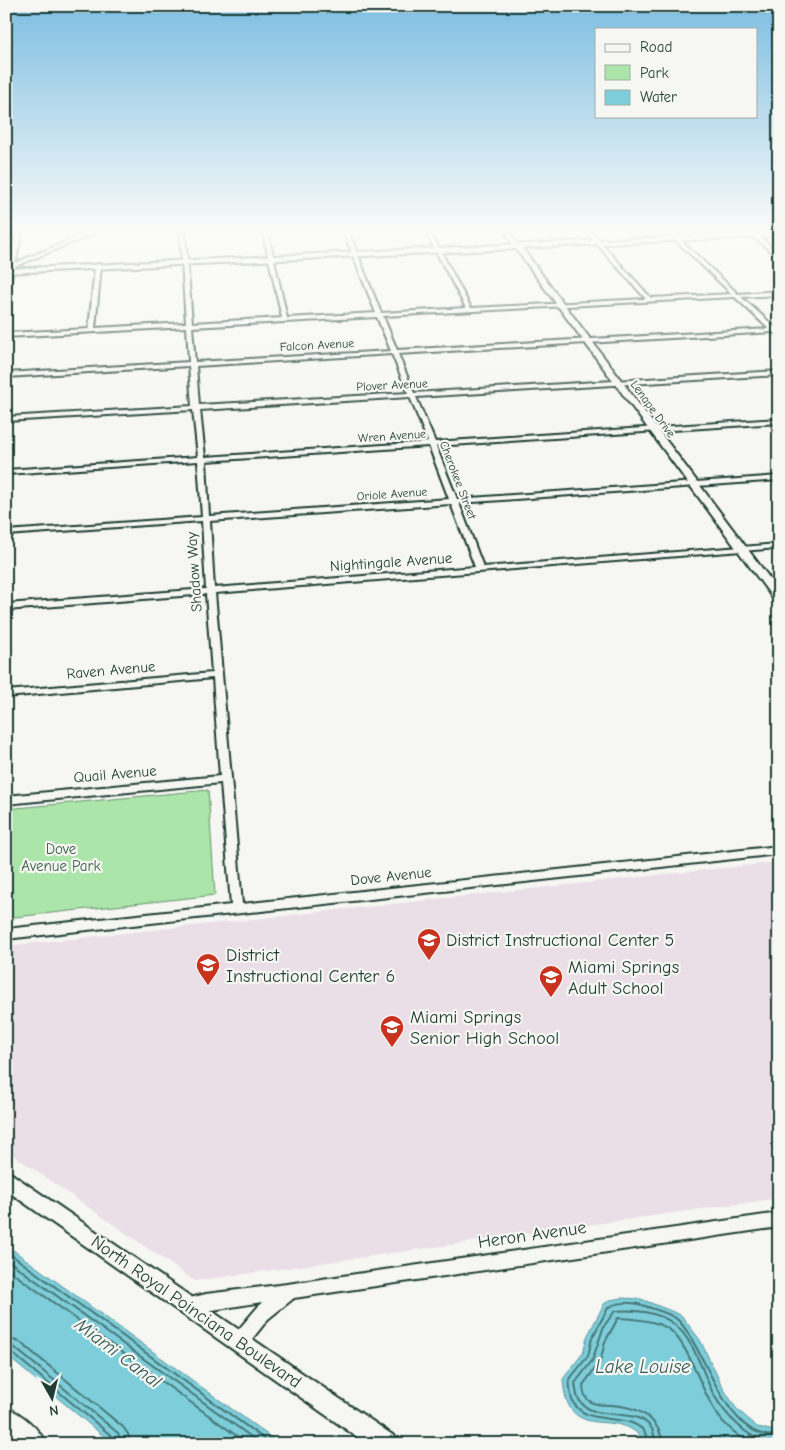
<svg xmlns="http://www.w3.org/2000/svg" width="785" height="1450" font-family="'Comic Neue',sans-serif">
	<rect width="100%" height="100%" fill="#f6f6f2"/>
	<filter id="ink" filterUnits="userSpaceOnUse"><feTurbulence type="fractalNoise" baseFrequency=".02" numOctaves="2"/><feDisplacementMap in="SourceGraphic" scale="10" xChannelSelector="R" yChannelSelector="G"/><feConvolveMatrix kernelMatrix="1 2 1 2 8 2 1 2 1" color-interpolation-filters="sRGB"/></filter>
	<g filter="url(#ink)">
		<path fill="#eadee7" d="M779,862V1198L195,1281L6,1150V946Z"/>
		<path fill="#ace5a9" stroke="#66916e" d="M208,790L215,895L6,918V809Z"/>
		<g fill="#7ecdda" stroke="#589398">
			<path d="M6,1245L280,1444H113L6,1355Z"/>
			<path d="M622,1298L641,1299L681,1315L700,1340L723,1388L736,1408L757,1427L774,1431L779,1430V1444H645C623,1401 567,1450 563,1379L583,1353L587,1337L604,1304L610,1300Z"/>
		</g>
		<g fill="none" stroke-linecap="round" stroke-linejoin="round">
			<g stroke="#457776" stroke-width="2">
				<path d="M6,1251L271,1444"/>
				<path d="M6,1259L261,1444"/>
				<path d="M6,1268L248,1444"/>
				<path d="M6,1338L20,1342L123,1427L128,1434L130,1444"/>
				<path d="M6,1345L15,1348L118,1433L122,1444"/>
				<path d="M6,1351L12,1353L114,1438L116,1444"/>
				<path d="M649,1444C647,1439 646,1433 643,1430C624,1411 585,1428 572,1400C570,1394 570,1386 569,1380L588,1356L592,1338L608,1308C617,1301 634,1302 645,1306C655,1310 672,1313 679,1321C707,1351 727,1444 779,1435"/>
				<path d="M656,1444C655,1440 654,1433 652,1429C637,1404 592,1425 578,1398C576,1394 576,1388 575,1383L592,1361L604,1326L615,1311C634,1309 659,1312 674,1324C695,1341 702,1372 714,1395C720,1406 728,1416 738,1425C749,1436 763,1443 779,1442"/>
				<path d="M663,1444C659,1417 636,1406 611,1405C604,1404 597,1406 591,1402C585,1399 583,1391 583,1385L600,1362L605,1342L618,1318C632,1318 659,1321 670,1330C691,1347 702,1396 720,1418C727,1428 740,1436 749,1444"/>
			</g>
			<g stroke="#1f3d34" stroke-width="4">
				<g id="minor">
					<path d="M17,233H22L15,263L87,233H95L14,267L9,287L6,289V276Z"/>
					<path d="M180,233H185L192,323L282,318L263,233H268L287,318L376,313L344,233H349L381,313L466,308L426,233H431L471,308L646,299L587,233H592L651,298L732,294L668,233H673L738,294L779,291V295L741,297L776,328H779V334L777,335L773,332L398,354L414,393L779,371V375L416,397L435,442L779,419V423L436,446L457,499L779,476V480L459,503L483,567L779,544V548L215,593L242,904L779,846V854L6,939V929L231,905L221,783L6,804V796L220,776L213,678L6,697V691L212,673L206,594L6,610V604L206,589L202,521L6,535V531L202,517L198,461L6,474V470L198,457L193,410L6,421V417L192,406L189,366L6,377V373L189,362L187,327L6,337V333L89,329L95,266L98,264L101,266L95,328L186,323ZM735,297L769,329L397,350L383,316ZM377,317L391,351L195,362L192,327ZM392,354L408,393L199,405L196,366ZM410,397L428,442L205,457L200,410ZM429,446L449,499L209,516L206,461ZM451,504L475,567L214,588L210,521Z"/>
					<path d="M505,233H510L519,247H515Z"/>
					<path d="M749,233H755L779,253V258Z"/>
					<path d="M779,1213V1227L294,1298L268,1319L245,1348L239,1350L233,1348L231,1342L233,1336L262,1302L188,1314L182,1312L180,1306L182,1300L206,1294L287,1284Z"/>
				</g>
			</g>
			<g stroke="#1f3d34" stroke-width="4">
				<g id="tertiary">
					<path d="M751,233H779V236L522,248L779,591V602L775,601L516,249L6,273V269Z"/>
					<path d="M6,1170L394,1436L397,1444H367L6,1190Z"/>
				</g>
			</g>
			<g stroke="#1f3d34" stroke-width="4">
				<path id="trunk" d="M6,1407C22,1414 39,1428 46,1444H11L6,1440Z"/>
			</g>
			<use href="#minor" fill="#f6f6f2" fill-rule="evenodd"/>
			<use href="#tertiary" fill="#f6f6f2" fill-rule="evenodd"/>
			<use href="#trunk" fill="#f6f6f2" fill-rule="evenodd"/>
		</g>
	</g>
	<linearGradient id="sky" x2="0" y2="1"><stop stop-color="#7dbee2"/><stop offset="0.53" stop-color="#fbfbf9"/><stop offset="1" stop-color="#fbfbf9" stop-opacity="0"/></linearGradient>
	<rect width="785" height="436" fill="url(#sky)"/>
	<defs>
		<g id="school-pin" transform="scale(1.25)"><path d="M0 17L-7.5 6A9.5 9.5 0 1 1 7.5 6Z" fill="#c8321e" stroke="#f6f6f2"/><path d="M0-5L7-2L0 1L-7-2ZM-4 1L0 2.5L4 1V4Q0 6-4 4Z" fill="#fff"/></g>
	</defs>
	<g fill-rule="evenodd">
		<use href="#school-pin" x="429" y="940"/>
		<use href="#school-pin" x="208" y="965"/>
		<use href="#school-pin" x="551" y="977"/>
		<use href="#school-pin" x="392" y="1027"/>
	</g>
	<g text-anchor="middle" dominant-baseline="central" stroke-width="4.5" stroke-linejoin="round" paint-order="stroke">
		<g font-size="12" fill="#1f3d34" stroke="#f6f6f2">
			<text transform="translate(317 345) rotate(-3)">Falcon Avenue</text>
			<text transform="translate(392 385) rotate(-3)">Plover Avenue</text>
			<text transform="translate(653 409) rotate(54)">Lenape Drive</text>
			<text transform="translate(392 436) rotate(-4)">Wren Avenue</text>
			<text transform="translate(458 480) rotate(69)">Cherokee Street</text>
			<text transform="translate(392 494) rotate(-4)">Oriole Avenue</text>
		</g>
		<g font-size="15" fill="#1f3d34" stroke="#f6f6f2">
			<text transform="translate(391 562) rotate(-4)">Nightingale Avenue</text>
			<text transform="translate(194 572) rotate(-94)">Shadow Way</text>
			<text transform="translate(111 670) rotate(-5)">Raven Avenue</text>
			<text transform="translate(115 774) rotate(-5)">Quail Avenue</text>
			<text transform="translate(391 876) rotate(-6)">Dove Avenue</text>
		</g>
		<g font-size="15" fill="#3b5f4b" stroke="#f6f6f2">
			<text x="61" y="849">Dove<tspan x="61" dy="17">Avenue Park</tspan></text>
		</g>
		<g font-size="18" fill="#1f3d34" stroke="#f6f6f2" text-anchor="start">
			<text x="446" y="940">District Instructional Center 5</text>
			<text x="226" y="955">District<tspan x="226" dy="21">Instructional Center 6</tspan></text>
			<text x="568" y="967">Miami Springs<tspan x="568" dy="21">Adult School</tspan></text>
			<text x="410" y="1017">Miami Springs<tspan x="410" dy="21">Senior High School</tspan></text>
		</g>
		<g font-size="18" fill="#1f3d34" stroke="#f6f6f2">
			<text transform="translate(532 1235) rotate(-8)">Heron Avenue</text>
			<text transform="translate(196 1312) rotate(35)">North Royal Poinciana Boulevard</text>
		</g>
		<g font-size="19" font-style="italic" fill="#325a55" stroke="#f6f6f2">
			<text transform="translate(118 1353) rotate(37)">Miami Canal</text>
			<text x="643" y="1367">Lake Louise</text>
		</g>
	</g>
	<rect width="785" height="1450" fill="none" stroke="#f6f6f2" stroke-width="25"/>
	<rect x="12" y="12" width="760" height="1425" fill="none" stroke="#1f3d34" stroke-width="2" filter="url(#ink)"/>
	<rect x="595" y="28" width="162" height="90" fill="#f6f6f2" stroke="#a0aca6"/>
	<rect x="605" y="44" width="25" height="8" fill="#f6f6f2" stroke="#a0aca6"/>
	<text x="640" y="52" font-size="15" fill="#1f3d34">Road</text>
	<rect x="605" y="65" width="25" height="15" fill="#ace5a9" stroke="#a0aca6"/>
	<text x="640" y="78" font-size="15" fill="#1f3d34">Park</text>
	<rect x="605" y="90" width="25" height="15" fill="#7ecdda" stroke="#a0aca6"/>
	<text x="640" y="102" font-size="15" fill="#1f3d34">Water</text>
	<g transform="translate(52 1398) rotate(172)" stroke="#f6f6f2" stroke-width="4" paint-order="stroke">
	<path d="M0-4L9 19L0 12L-9 19Z" fill="#1f3d34"/>
	<text y="-8" font-size="14" font-weight="bold" text-anchor="middle" fill="#1f3d34">N</text>
	</g>
</svg>
